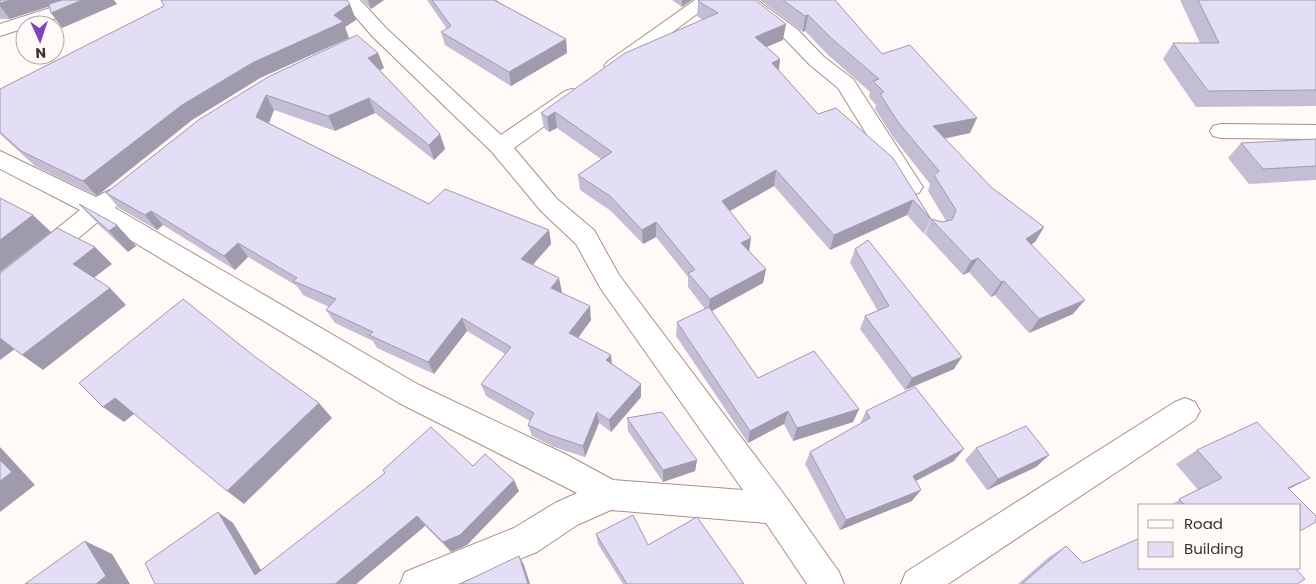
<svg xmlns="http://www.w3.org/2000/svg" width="1316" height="584" font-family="Poppins,sans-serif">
	<rect width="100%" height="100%" fill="#fff9f7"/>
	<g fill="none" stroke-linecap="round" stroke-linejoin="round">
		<g stroke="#aa9086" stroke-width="2">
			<g id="minor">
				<path d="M75,0H103L101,4L35,25H25V28L0,36V24Z"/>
				<path d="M341,0H360L387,29L501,135L565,91L572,89L579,91L583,96L579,101L514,148L557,199L594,230L619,275L786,497L839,572L844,584H807L766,523L611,510L577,525L537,552L458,584H400L405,572L514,528L555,503L577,493L399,403L99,221L9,296L0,300V274L80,210L0,169V151L96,197L110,190L118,193L122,199L115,208L419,385L567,455L613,480L743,490L601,289L576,244L541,211L492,152L373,37Z"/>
				<path d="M695,0H716L621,70L614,72L607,70L604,66L607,62Z"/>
				<path d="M736,0H757L797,29L824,57L853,79L919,181L923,187L919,193L911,195L903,193L838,88L810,65L783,37Z"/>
				<path d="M1221,124L1316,125V139L1221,138L1213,136L1210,131L1213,126Z"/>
				<path d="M1185,398L1195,402L1200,411L1195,420L948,584H901L906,572L1175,402Z"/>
			</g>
		</g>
		<use href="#minor" fill="#fff" fill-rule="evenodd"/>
	</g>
	<g fill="#c4bed4">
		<path d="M0,0L117,4L62,28L50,6L10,19H0Z"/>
		<path d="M362,0H384L371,9Z"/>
		<path d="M427,0H497V1L566,39L567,53L511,86L445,45L441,32L447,29Z"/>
		<path d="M672,0H692L682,7Z"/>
		<path d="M760,0H835L882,54L970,133L944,139L991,187L1044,227L1035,242L1031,244L1073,314L1029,333L995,295L991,297L969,272L963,275L925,234L931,219L942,222L946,221L928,191L930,184L893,137L875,109L876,105L869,97L870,92L827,54L805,31L803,32Z"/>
		<path d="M1180,0H1316V106L1196,107L1163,59L1173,43H1200Z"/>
		<path d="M698,1L783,40L766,47L780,59L779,70L818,114L836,108L931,219L924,234L907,215L830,250L774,186L730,211L749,251L766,269L763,283L712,311L758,378L859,409L853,422L793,441L784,424L748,443L676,336L677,322L705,309L688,287V277L656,237L643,244L611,211L580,190L578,175L601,159L557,128L549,132L544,128L541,113L703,20L697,16Z"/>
		<path d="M356,20L345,27L349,38L260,78L192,120L97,196L35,166L0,134V89Z"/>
		<path d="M378,53L384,68L380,70L440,134L445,149L434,160L375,113L335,131L274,110L269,123L429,204L549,230L551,244L533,265L562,292H561L591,320L578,338L611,355L612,364L641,384V397L611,432L599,423L585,457L554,447L532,436L528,425L530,421L486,396L481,384L505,354L467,331L434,374L377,348L373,341L335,323L326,310L329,307L303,295L297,286L248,257L235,270L163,225L157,230L119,208L106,193L200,119Z"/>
		<path d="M1316,139V180L1249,184L1228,158L1241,143Z"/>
		<path d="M79,204L136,246L128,252L99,225Z"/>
		<path d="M855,249L954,369L905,390L860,329L865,316L878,311L850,263Z"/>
		<path d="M866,411L954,461L916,481L912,501L840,530L805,464L810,452L860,424Z"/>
		<path d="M627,418L697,460L695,471L663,482L628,431Z"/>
		<path d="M976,448L1049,455L1036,467L987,490L965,460Z"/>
		<path d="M1197,450L1310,478L1289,489L1300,505H1170L1198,490L1176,464Z"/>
		<path d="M473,466L519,491L467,545L451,552L425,526L356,584H155L233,523L261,570Z"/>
		<path d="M596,534L648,545L744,584H623L598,544Z"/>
		<path d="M1066,546L1083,563L1297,584H1018L1049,557Z"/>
	</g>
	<g fill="#a09bac">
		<path d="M10,0H69L10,19L0,6V3Z"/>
		<path d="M82,0H114L117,4L62,28L51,13Z"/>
		<path d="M368,0H384L371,9Z"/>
		<path d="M682,0H692L682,7Z"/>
		<path d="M350,4L356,20L345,27L349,38L260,78L192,120L97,196L83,181L182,105L334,15Z"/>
		<path d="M808,15L805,31L803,32L805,16Z"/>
		<path d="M786,24L783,40L753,53L755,37Z"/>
		<path d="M566,39L567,53L511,86L509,72Z"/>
		<path d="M378,53L384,68L374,73L368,58Z"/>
		<path d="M780,59L778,75L772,63Z"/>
		<path d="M266,95L274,110L265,132L256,117Z"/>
		<path d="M369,98L375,113L335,131L328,116Z"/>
		<path d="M555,112L557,128L549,132L547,117Z"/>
		<path d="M977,118L970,133L926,142L933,126Z"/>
		<path d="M440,134L445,149L434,160L429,145Z"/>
		<path d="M776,170L774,186L721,216L722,201Z"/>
		<path d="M913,200L907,215L830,250L834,235Z"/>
		<path d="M151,211L163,225L157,230L145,215Z"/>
		<path d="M33,215L51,232L0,272V240Z"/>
		<path d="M656,222V237L643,244L642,230Z"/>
		<path d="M117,225L136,246L128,252L109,231Z"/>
		<path d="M1044,227L1035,242L1017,254L1026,239Z"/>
		<path d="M549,230L551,244L525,273L521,259Z"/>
		<path d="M751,238L749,253L741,243Z"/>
		<path d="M238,243L248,257L235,270L224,256Z"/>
		<path d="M95,247L112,264L91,280L73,264Z"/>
		<path d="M978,258L969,272L963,275L971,261Z"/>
		<path d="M766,269L763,283L708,313L710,299Z"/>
		<path d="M559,278L562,292L554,301L551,288Z"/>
		<path d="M1004,281L995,295L991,297L1001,282Z"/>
		<path d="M110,288L126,305L43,370L22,355Z"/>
		<path d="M1085,300L1073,314L1029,333L1039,319Z"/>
		<path d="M590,306L591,320L572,346L569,333Z"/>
		<path d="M462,318L467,331L434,374L428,362Z"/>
		<path d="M0,338L15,349L0,360Z"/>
		<path d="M611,355L612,368L606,360Z"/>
		<path d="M962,357L954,369L905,390L912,378Z"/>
		<path d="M641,384V397L611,432L609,420Z"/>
		<path d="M115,398L135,413L124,422L103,407Z"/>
		<path d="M319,403L332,418L244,504L227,491Z"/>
		<path d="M859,409L853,422L793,441L797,428Z"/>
		<path d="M788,411L784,424L748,443L750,431Z"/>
		<path d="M597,412L599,423L585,457L583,446Z"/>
		<path d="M0,447L35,485L0,512Z"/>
		<path d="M964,449L954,461L904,487L913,476Z"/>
		<path d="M1049,455L1036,467L987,490L998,479Z"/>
		<path d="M697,460L695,471L663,482V470Z"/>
		<path d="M1310,478L1283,492L1288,488Z"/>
		<path d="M514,480L519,491L467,545L451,552L443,542Z"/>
		<path d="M921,490L912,501L840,530L846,520Z"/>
		<path d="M218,512L233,523L269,584L255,575Z"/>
		<path d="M417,516L425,526L356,584H335Z"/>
		<path d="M85,541L112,554L130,584H96Z"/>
		<path d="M519,556L524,565L530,584H528Z"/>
	</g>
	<g fill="#e4ddf6" stroke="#a09bac">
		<path d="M0,0H11L0,3Z"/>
		<path d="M62,0H82L51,13L49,4Z"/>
		<path d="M161,0H347L350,4L334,15L343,22L252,63L182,105L83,181L21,151L0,132V89L164,6Z"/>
		<path d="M432,0H494L566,39L509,72L441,32L451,26Z"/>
		<path d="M699,0H755L786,24L755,37L780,59L772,63L818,114L836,108L893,158L931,219L913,200L834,235L776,170L722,201L751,238L741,243L766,269L710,299L688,273L695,270L656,222L642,230L610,196L578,175L612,152L555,112L547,117L541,113L625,53L718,13L698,1Z"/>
		<path d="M783,0H835L882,54L910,45L977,118L933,126L991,187L1044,227L1026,239L1085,300L1039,319L1004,281L1001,282L978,258L971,261L931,219L942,222L952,220L956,210L934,175L939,171L898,122L880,94L884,92L873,81L879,79L831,38L808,15L805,16Z"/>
		<path d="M1198,0H1316V90L1208,91L1173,43H1219Z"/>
		<path d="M357,35L378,53L368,58L440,134L429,145L369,98L328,116L266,95L256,117L429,204L445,189L549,230L521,259L559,278L551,288L590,306L569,333L611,355L606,360L641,384L609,420L597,412L583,446L550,435L528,425L534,413L481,384L511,347L462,318L428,362L369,335L373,332L326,310L336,299L293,281L297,278L238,243L224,256L151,211L145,215L106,193L200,119L268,77Z"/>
		<path d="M1316,139V166L1263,169L1241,143Z"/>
		<path d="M0,198L33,215L0,240Z"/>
		<path d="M79,204L117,225L109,231Z"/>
		<path d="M57,228L95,247L73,264L110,288L22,355L0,338V273Z"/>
		<path d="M868,240L962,357L912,378L865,316L889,306L855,249Z"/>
		<path d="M183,299L254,356L319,403L227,491L115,398L103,407L79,383Z"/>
		<path d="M709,307L758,378L814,351L859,409L797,428L788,411L750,431L677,322Z"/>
		<path d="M915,387L964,449L913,476L921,490L846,520L810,452L870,418L866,411Z"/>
		<path d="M662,412L697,460L663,470L627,418Z"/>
		<path d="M1257,422L1310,478L1288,488L1316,516V522L1300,531V505H1185L1179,499L1222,478L1197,450Z"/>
		<path d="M1026,426L1049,455L998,479L976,448Z"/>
		<path d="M431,427L473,466L485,454L514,480L460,535L443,542L417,516L335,584H155L145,563L218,512L255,575L385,473L383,470Z"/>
		<path d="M0,460L12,472L0,481Z"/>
		<path d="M633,515L648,545L697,517L744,584H627L596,534Z"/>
		<path d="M1140,538V568H1295L1305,579L1297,584H1022L1066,546L1083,563Z"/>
		<path d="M85,541L106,576L96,584H25Z"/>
		<path d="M519,556L528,584H460Z"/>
	</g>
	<rect x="1138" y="504" width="162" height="65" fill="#fff9f7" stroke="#b1a9a6"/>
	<rect x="1148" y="520" width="25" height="8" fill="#ffffff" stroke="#b1a9a6"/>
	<text x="1184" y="529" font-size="15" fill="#3c312d">Road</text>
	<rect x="1148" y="542" width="25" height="15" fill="#e4ddf6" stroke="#b1a9a6"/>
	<text x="1184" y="554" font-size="15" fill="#3c312d">Building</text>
	<g transform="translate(40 40) rotate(177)"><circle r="24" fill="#fff9f7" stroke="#b1a9a6"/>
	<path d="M0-4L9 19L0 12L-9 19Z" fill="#7e44ba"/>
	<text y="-8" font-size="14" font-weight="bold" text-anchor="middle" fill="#3c312d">N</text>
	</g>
</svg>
